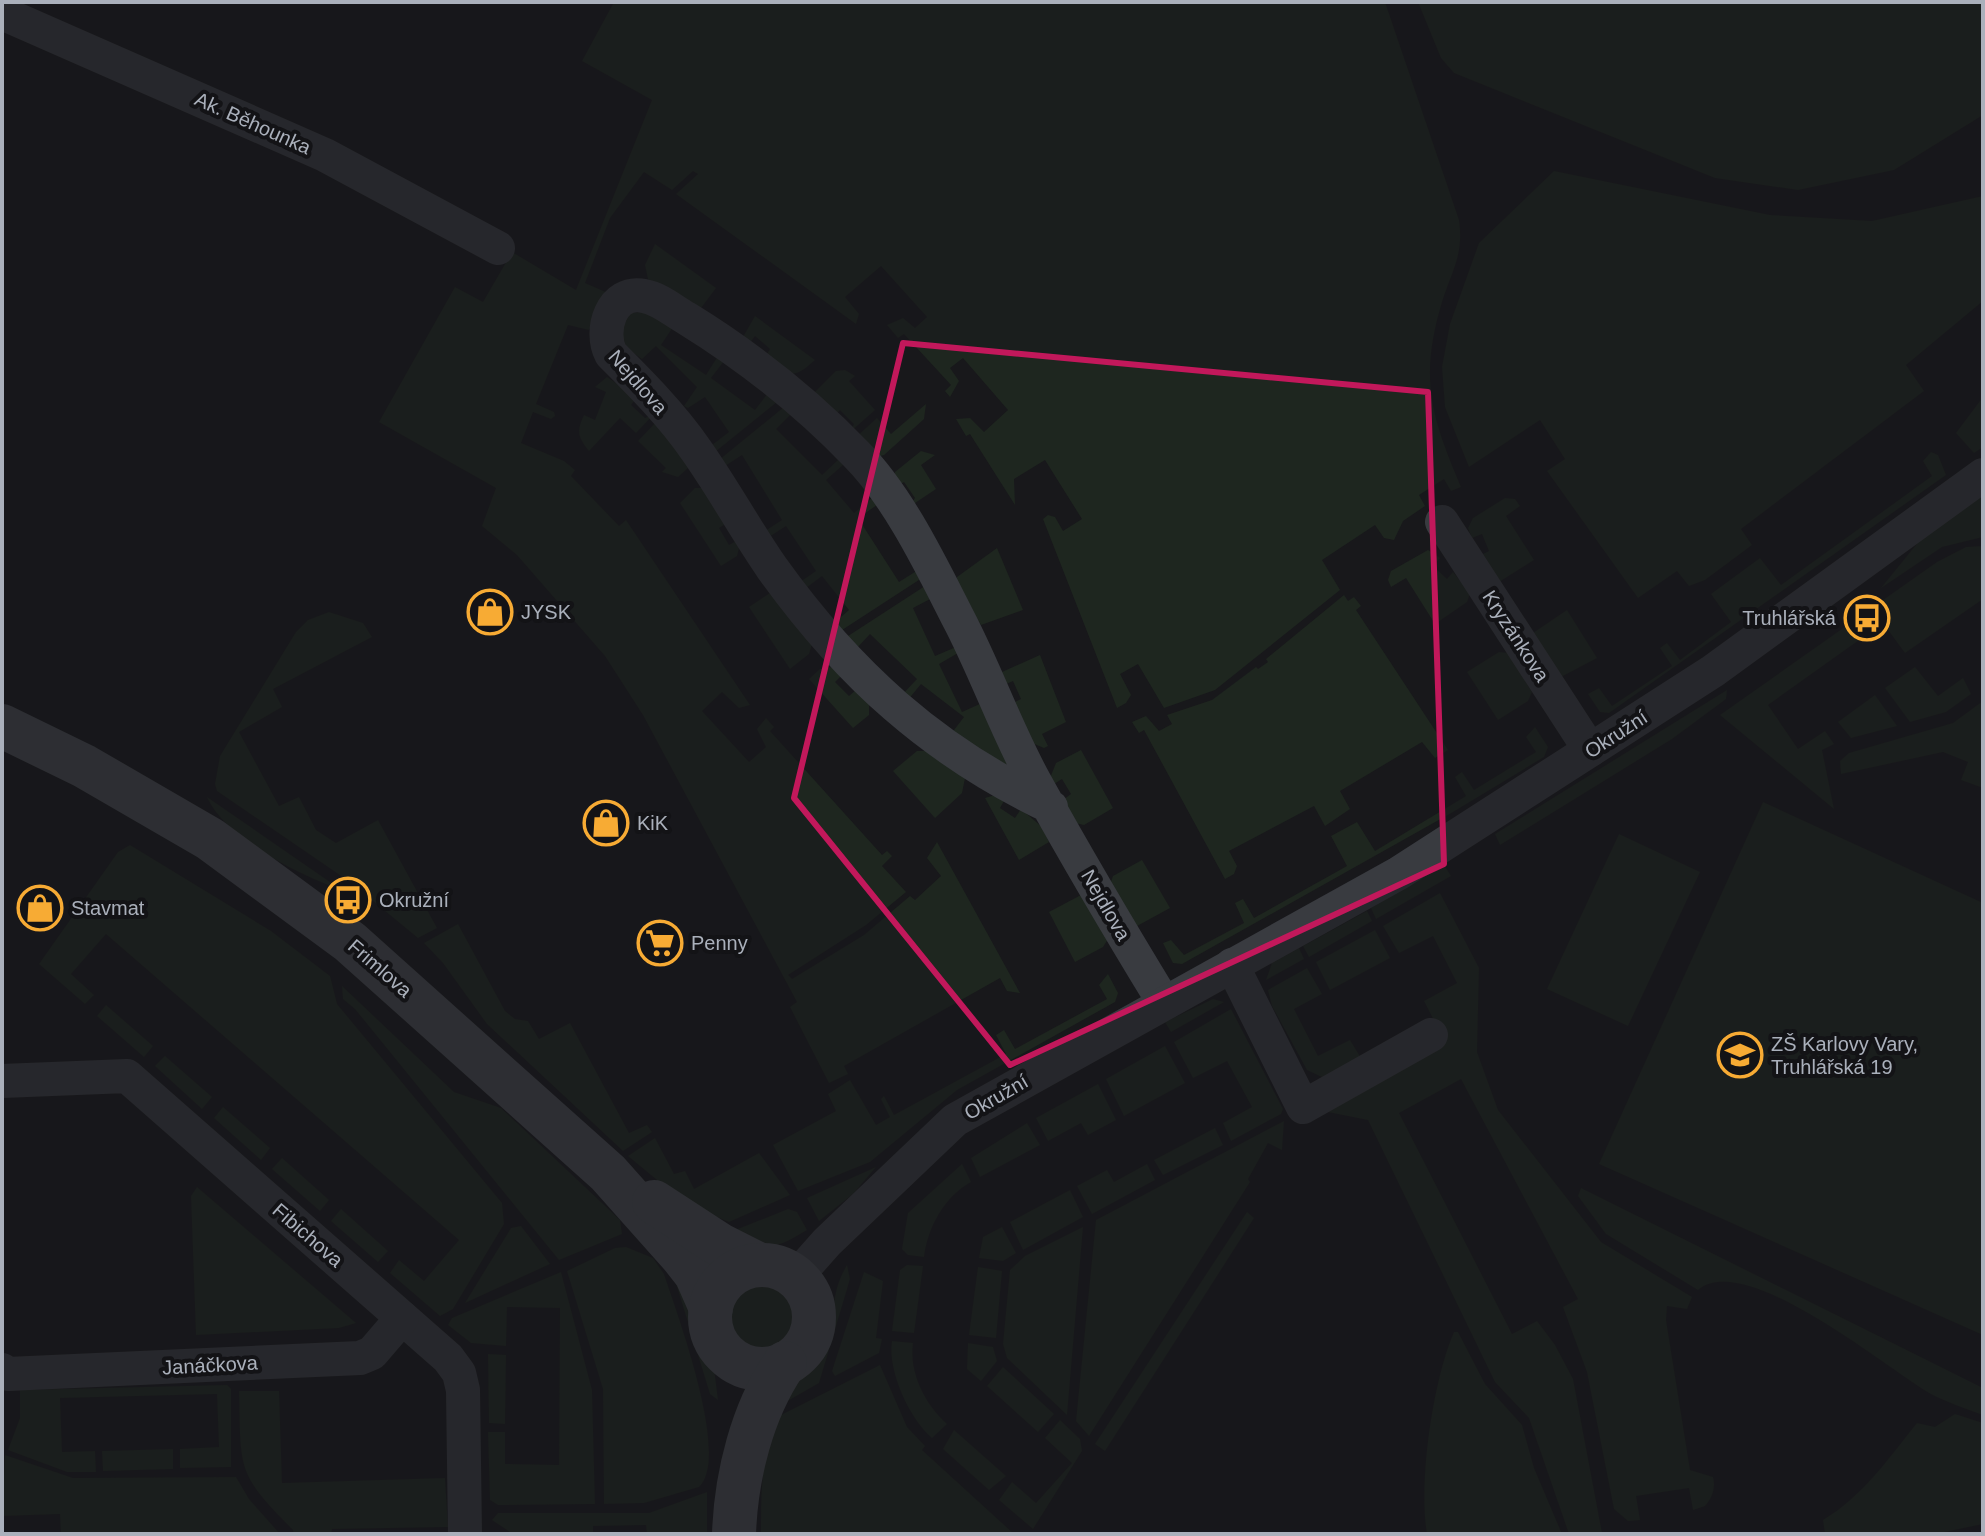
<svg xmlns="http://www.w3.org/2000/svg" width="1985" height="1536" font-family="Helvetica,sans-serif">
	<rect width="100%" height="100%" fill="#18181b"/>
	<g fill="#1e261f">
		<path d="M614,2H1385L1459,220C1464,255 1452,270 1442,302C1419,379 1431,416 1461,487L1451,491L1444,479L1419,495L1425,506L1403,521L1394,540L1384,538L1375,525L1322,560L1340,590L1215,690L1164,708L1138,664L1120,674L1131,695L1126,703L1117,708L1043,519L1048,515L1055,517L1063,531L1082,519L1045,460L1014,479L1015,505L970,434L966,436L956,419L970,418L984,432L1008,410L963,358L950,368L959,381L950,397L945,391L951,385L904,334L898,338L887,325L903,318L915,328L927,317L881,266L845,297L859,314L856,324L676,194L698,174L693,171L672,190L644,172L610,218L585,283L608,293L589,330L568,325L536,404L554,412L555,416L551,419L533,412L521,443L564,461L575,470L571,476L619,526L626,520L750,705L739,708L722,692L702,711L749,762L766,747L757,729L766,718L774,727L770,731L882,855L887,851L892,856L882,866L906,892L866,925L788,975L792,979L864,935L910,896L915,900L941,876L927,858L937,842L1020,993L1007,991L1000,978L844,1066L848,1074L829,1083L790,1007L797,1002L643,715L605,656L517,555L482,526L496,488L379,422L455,287L483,302L512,252L576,290L652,100L582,61Z"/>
		<path d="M1418,2H1983V115L1894,170L1798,190L1715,178L1454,73L1441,58Z"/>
		<path d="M1554,171L1770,215L1872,221L1983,196V301L1906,365L1924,391L1741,529L1752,545L1705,580L1689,586L1677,571L1638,598L1547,471L1565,459L1540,420L1469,467L1445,407L1442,367L1450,324L1479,243Z"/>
		<path d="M655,244L716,288L701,308L648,279L645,265Z"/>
		<path d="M644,312L673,327L661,345L706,375L718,356L724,361L711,378L755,410L768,393L777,402L715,452L712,445L729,432L705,397L688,408L684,406L697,387L656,346L642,359L624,346L619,334L630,313Z"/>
		<path d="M755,316L815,360C791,382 790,374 765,357L770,349L755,336L749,344L743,337Z"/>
		<path d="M845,370L855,376L849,381L875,410L849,433L854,424L840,410L833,417L815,392L836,371Z"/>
		<path d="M607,377L637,397L631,405L645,418L654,414L636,433L620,418L589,451C578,437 576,432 584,415L595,420L606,392L595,387Z"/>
		<path d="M1983,397V447L1974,453L1956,433Z"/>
		<path d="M926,404L924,419L884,455L877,457L854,439L877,418L891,434Z"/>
		<path d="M784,407L793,412L776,429L822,475L839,459L843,465L826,480L854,513L872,498L877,505L858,518L899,582L918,570L922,578L839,632L834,623L849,610L822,576L806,588L800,582L816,571L786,526L769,537L765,531L782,520L742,455L725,466L719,460Z"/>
		<path d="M659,419L688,468L678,477L662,472L666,468L638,441Z"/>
		<path d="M921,451L935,455L921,465L936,489L909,507L915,498L904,482L896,487L893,479L895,472Z"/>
		<path d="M1931,452L1938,455L1946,475L1609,713L1600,712L1588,694L1599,688L1612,706L1672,666L1660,648L1667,643L1680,660L1731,622L1711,594L1760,558L1781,585L1932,476L1923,461Z"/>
		<path d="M695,488H703L727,523L719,528L729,545L738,540L740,544L737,556L721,566L680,503Z"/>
		<path d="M1983,492V537L1942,547L1881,588L1920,540Z"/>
		<path d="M1505,498L1515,499L1520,506L1506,516L1534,560L1499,582L1479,556L1489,551L1482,534L1472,538L1468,528L1473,518Z"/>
		<path d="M1983,546V599L1905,653L1883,623L1768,705L1798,749L1825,731L1834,744L1822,750L1834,809L1720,715L1937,562L1966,547Z"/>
		<path d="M997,548L1023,610L981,625L956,584L957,577Z"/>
		<path d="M1428,550L1440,558L1433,566L1447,579L1453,572L1470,593L1467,602L1435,624L1406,578L1391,587L1388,580L1391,571Z"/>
		<path d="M925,586L932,598L913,608L935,656L956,647L958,653L939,664L962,712L982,703L1017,771L951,734L964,717L921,684L907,701L902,695L917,679L870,634L855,650L845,638Z"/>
		<path d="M770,593L812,644L809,654L790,669L749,607Z"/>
		<path d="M1344,595L1348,601L1354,597L1361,606L1356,610L1448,750L1435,758L1422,742L1340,791L1350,809L1325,826L1314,806L1229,851L1237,866L1234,874L1225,879L1144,730L1139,733L1132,722L1146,716L1159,731L1172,724L1167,715L1212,700L1256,667L1258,669L1268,662L1266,659Z"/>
		<path d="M1567,610L1597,658L1559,678L1533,633Z"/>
		<path d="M329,612L363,623L372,637L273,689L282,707L239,732L279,806L299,797L316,830L336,843L378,820L437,928L418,938L350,882L217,791L215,784L220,756L296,632L308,620Z"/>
		<path d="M1499,652L1509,653L1532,692L1528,701L1498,720L1467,672Z"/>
		<path d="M1040,655L1066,722L1042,734L1048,746L1044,748L1032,743L1013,703L1021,699L1013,681L1004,685L1002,672Z"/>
		<path d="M831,667L842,675L835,682L849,696L856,690L869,705V715L853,728L809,679L820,669Z"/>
		<path d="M1915,667L1938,696L1963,678L1971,694L1946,712L1910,722L1885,688Z"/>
		<path d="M1727,690L1726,699L1672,739L1500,845L1495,834Z"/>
		<path d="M1875,695L1897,726L1851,738L1838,722Z"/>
		<path d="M1983,701V788L1961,780L1968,762L1943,752L1841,774L1840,761L1849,753L1953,723Z"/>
		<path d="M1535,727L1548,747L1544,757L1453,812L1182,964L1173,963L1163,943L1171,940L1184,955L1244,923L1235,903L1243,899L1254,918L1347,866L1331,836L1357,822L1375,851L1466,796L1455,777L1462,772L1474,790L1536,752L1526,737Z"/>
		<path d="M1081,750L1113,808L1084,825L1075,823L1063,800L1071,794L1062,779L1054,784L1050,778L1056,763Z"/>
		<path d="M917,751H926L965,778L962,793L935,818L893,771Z"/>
		<path d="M995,795L1005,799L1000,808L1015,818L1021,809L1042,827L1049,842L1019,860L985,798Z"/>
		<path d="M207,797L343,891C300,875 226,840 207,797Z"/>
		<path d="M1763,802L1983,903V1335L1599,1164Z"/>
		<path d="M1619,834L1700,872L1628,1026L1547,989Z"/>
		<path d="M130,845L271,931L330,976L337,1004L502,1203L504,1224L453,1309L440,1316L390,1273L399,1260L424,1281L459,1240L106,934L71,974L94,995L85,1004L39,964L118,852Z"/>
		<path d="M1142,860L1170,908L1137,926L1110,885L1113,876Z"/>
		<path d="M1444,865L1451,876L1376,919L1371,908Z"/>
		<path d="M1440,893L1479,968L1477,1052L1498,1110L1601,1242L1692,1297L1687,1309L1667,1306L1666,1320L1690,1470L1713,1477C1716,1488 1712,1498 1705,1506L1693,1510L1689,1488L1636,1496L1640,1520L1628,1521L1614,1509L1587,1372L1563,1307L1578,1299L1461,1079L1399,1113L1512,1334L1537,1321L1555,1345L1573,1379L1602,1533L1569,1534L1529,1418L1495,1382L1368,1120L1318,1110L1443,1038L1424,1001L1457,983L1433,936L1399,953L1383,926Z"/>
		<path d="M1081,895L1108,939L1103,947L1075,962L1049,912Z"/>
		<path d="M1367,911L1372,921L1309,957L1303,946Z"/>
		<path d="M458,924L505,1011L515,1019L528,1021L539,1039L570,1023L629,1133L647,1125L652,1132L623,1151L487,1024L443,963L424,943Z"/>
		<path d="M1375,930L1390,958L1330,990L1316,962Z"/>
		<path d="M1299,948L1304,959L1266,980L1272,963Z"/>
		<path d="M1307,968L1322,994L1294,1009L1318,1056L1350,1040L1364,1063L1324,1078L1307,1070L1272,1006L1268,990Z"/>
		<path d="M1108,974L1118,993L1115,1002L957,1090L870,1162L798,1191L773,1145L836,1111L828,1094L850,1080L876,1125L890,1117L881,1099L884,1096L894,1115L1006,1054L996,1035L1004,1030L1015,1049L1107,999L1099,985Z"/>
		<path d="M342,986L454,1092L501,1108L620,1220L622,1234L559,1260L355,1009L343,999Z"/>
		<path d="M1213,999L1224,1002L1171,1032L1165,1022Z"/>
		<path d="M106,1005L153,1046L144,1057L97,1016Z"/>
		<path d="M1231,1009L1283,1109L1281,1114L1231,1141L1223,1123L1252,1107L1227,1061L1193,1078L1174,1042Z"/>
		<path d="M1165,1046L1185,1083L1124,1116L1106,1079Z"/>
		<path d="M165,1056L212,1097L202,1109L155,1066Z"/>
		<path d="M1098,1084L1116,1120L1088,1135L1081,1123L1048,1141L1036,1118Z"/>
		<path d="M223,1107L270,1148L261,1160L214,1118Z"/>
		<path d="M1284,1121L1282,1150L1268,1143L1248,1179L1250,1182L1089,1436L1076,1421L1096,1220Z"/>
		<path d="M1027,1123L1040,1145L980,1177L971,1158Z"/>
		<path d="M1215,1128L1223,1145L1163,1175L1154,1160Z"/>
		<path d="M655,1138L674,1174L685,1171L694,1189L759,1153L790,1195L729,1222L697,1209L674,1194L628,1156Z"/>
		<path d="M282,1158L329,1200L320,1211L272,1169Z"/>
		<path d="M962,1164L971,1182C944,1197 928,1227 924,1257L908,1255L902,1249L908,1213Z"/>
		<path d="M1147,1164L1155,1180L1092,1214L1077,1186L1107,1170L1114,1182Z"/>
		<path d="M876,1167L853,1194L819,1221L807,1198Z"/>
		<path d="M197,1187L356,1323L339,1328L196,1335L191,1196Z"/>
		<path d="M1581,1188L1983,1388V1415C1966,1409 1946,1402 1931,1394C1886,1368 1745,1250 1698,1290L1606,1234L1578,1196Z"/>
		<path d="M1070,1190L1083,1217L1023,1250L1010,1222Z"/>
		<path d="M341,1209L388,1251L378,1262L331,1221Z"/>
		<path d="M788,1209L797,1212L807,1230C768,1254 765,1248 723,1235Z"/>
		<path d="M1247,1212L1254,1218L1105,1451L1095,1444Z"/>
		<path d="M521,1226L550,1264L465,1303L511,1228Z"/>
		<path d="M1002,1227L1016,1253L1003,1261L979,1258L983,1237Z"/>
		<path d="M1083,1227L1067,1415L1007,1358L1003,1344L1010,1270L1025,1256Z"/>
		<path d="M626,1247L653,1258L664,1274C677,1314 731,1457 699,1487L644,1503L604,1504L603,1389L567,1271L615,1248Z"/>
		<path d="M847,1265L850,1279L819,1383L777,1407C782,1398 786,1386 792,1379C806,1366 818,1361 826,1343C838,1314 828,1297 847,1265Z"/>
		<path d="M907,1265L923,1266L914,1333L892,1331L900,1270Z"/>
		<path d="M978,1267L1002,1271L996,1338L969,1335Z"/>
		<path d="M561,1272L592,1390L595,1504L498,1505L490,1500L488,1432H505V1464L559,1465L560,1308L507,1307L506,1346L471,1343L448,1325L452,1318Z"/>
		<path d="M864,1272L883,1281L876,1338L882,1339L879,1353L835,1376L832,1371Z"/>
		<path d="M675,1280L695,1303V1333L714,1368L718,1400L710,1394Z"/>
		<circle cx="762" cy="1317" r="32"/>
		<path d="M1454,1332H1458L1485,1384L1522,1425L1534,1468L1562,1534H1427C1418,1482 1433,1380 1454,1332Z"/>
		<path d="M892,1341L913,1343C909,1373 925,1404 947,1424L932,1438C910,1420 887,1370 892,1341Z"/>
		<path d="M968,1343L993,1347L997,1361L981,1381L967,1369Z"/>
		<path d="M488,1354L506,1355L505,1424L489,1423Z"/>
		<path d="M880,1365L907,1427L925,1446L922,1450L1014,1534H761C761,1494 760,1451 781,1415Z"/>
		<path d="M1003,1367L1054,1414L1038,1432L987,1386Z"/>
		<path d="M227,1385L231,1389V1467L180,1468V1449L219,1447L217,1394L60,1398L62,1452L95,1451L96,1472H67L8,1450L20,1418V1390Z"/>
		<path d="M239,1391H279L282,1483L445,1478L448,1527L332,1529L331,1534H294L293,1530C236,1473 241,1470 239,1391Z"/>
		<path d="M1955,1414L1983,1423V1524L1935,1534H1825L1823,1520C1863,1496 1888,1459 1917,1423L1935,1427Z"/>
		<path d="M1060,1420L1080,1439L1082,1451L1033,1529L999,1500L1012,1482L1036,1503L1072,1463L1045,1438Z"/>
		<path d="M954,1430L1006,1476L989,1490L943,1449Z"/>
		<path d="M173,1449V1469L103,1471L102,1451Z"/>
		<path d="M5,1455L73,1478L236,1477L249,1499L280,1534H61L60,1514L2,1516Z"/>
		<path d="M707,1492V1534H647L646,1525L593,1526V1534H513L492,1520L498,1513H649Z"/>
	</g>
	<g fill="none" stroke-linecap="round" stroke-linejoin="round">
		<g stroke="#393b40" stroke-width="34">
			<path d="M2,13L325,155L498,248"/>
			<path d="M1442,522L1590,750"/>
			<path d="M1051,807C933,751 848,674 772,568C745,529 723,488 696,450C672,415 641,384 611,354C599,331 611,289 644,296C660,299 672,310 686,318C746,355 807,403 856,454C898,496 931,565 958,618C986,671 1006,730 1035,782C1076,856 1119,929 1163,1001"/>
			<path d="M1232,965L1303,1107L1431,1035"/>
			<path d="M2,1081L127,1076L448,1358L459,1373L463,1390L465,1534"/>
			<path d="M796,1277L827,1242L955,1120L1399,873L1713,671L1983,475"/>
			<path d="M2,1370L8,1374L360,1358L372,1353L402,1318"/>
		</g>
		<g stroke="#474a50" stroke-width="44">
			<path d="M2,726L84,766L210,839L350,942L608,1173L681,1255L696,1274L711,1308"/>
			<path d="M654,1202L720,1245L758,1264"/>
			<circle cx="762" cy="1317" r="52"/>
			<path d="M734,1534C736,1476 752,1411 785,1363"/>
		</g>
	</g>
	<path d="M0 0H1985V1536H0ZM903,343L1428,392L1444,864L1010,1065L794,798Z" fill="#18181b" fill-opacity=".55" fill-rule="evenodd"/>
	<path fill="none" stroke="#c2185b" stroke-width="6" stroke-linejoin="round" d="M903,343L1428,392L1444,864L1010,1065L794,798Z"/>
	<defs>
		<g id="shop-ring" transform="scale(2.3)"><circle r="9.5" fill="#131316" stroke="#f7ab34" stroke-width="1.5"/><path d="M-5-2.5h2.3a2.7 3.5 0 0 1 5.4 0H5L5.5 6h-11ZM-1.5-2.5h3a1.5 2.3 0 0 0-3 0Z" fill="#f7ab34"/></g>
		<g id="bus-ring" transform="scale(2.3)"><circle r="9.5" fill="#131316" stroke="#f7ab34" stroke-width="1.5"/><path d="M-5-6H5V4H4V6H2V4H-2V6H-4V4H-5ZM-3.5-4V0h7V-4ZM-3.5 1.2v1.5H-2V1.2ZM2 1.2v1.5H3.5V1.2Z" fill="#f7ab34"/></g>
		<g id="supermarket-ring" transform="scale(2.3)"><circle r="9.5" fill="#131316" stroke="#f7ab34" stroke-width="1.5"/><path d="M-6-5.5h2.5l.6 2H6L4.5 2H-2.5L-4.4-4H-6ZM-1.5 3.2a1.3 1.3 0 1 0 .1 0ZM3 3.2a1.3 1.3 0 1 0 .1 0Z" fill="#f7ab34"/></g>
		<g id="school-ring" transform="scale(2.3)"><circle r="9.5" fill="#131316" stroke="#f7ab34" stroke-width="1.5"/><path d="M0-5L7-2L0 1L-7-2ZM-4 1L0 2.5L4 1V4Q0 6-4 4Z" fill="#f7ab34"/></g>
	</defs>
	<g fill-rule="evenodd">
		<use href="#shop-ring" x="490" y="612"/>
		<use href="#bus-ring" x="1867" y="618"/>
		<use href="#shop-ring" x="606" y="823"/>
		<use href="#bus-ring" x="348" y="900"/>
		<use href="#shop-ring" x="40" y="908"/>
		<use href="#supermarket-ring" x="660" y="943"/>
		<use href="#school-ring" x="1740" y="1055"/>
	</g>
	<g text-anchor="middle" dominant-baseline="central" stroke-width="8" stroke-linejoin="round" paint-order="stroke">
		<g font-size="20" fill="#aab0bb" stroke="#131316">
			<text transform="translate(253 123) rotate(24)">Ak. Běhounka</text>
			<text transform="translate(638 382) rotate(49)">Nejdlova</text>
			<text transform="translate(1516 636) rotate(57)">Kryzánkova</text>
			<text transform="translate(1616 734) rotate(-33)">Okružní</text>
			<text transform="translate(1106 905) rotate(60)">Nejdlova</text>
			<text transform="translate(380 968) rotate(41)">Frimlova</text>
			<text transform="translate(996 1097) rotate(-30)">Okružní</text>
			<text transform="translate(308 1235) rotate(41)">Fibichova</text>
			<text transform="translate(210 1365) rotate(-3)">Janáčkova</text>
		</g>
		<g font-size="20" fill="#aab0bb" stroke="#131316" text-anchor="start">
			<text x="521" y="612">JYSK</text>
			<text x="1836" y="618" text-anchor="end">Truhlářská</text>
			<text x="637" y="823">KiK</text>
			<text x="379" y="900">Okružní</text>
			<text x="71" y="908">Stavmat</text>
			<text x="691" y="943">Penny</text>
			<text x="1771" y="1044">ZŠ Karlovy Vary,<tspan x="1771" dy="23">Truhlářská 19</tspan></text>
		</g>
	</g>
	<rect width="1985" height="1536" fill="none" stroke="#aab0bb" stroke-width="8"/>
</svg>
